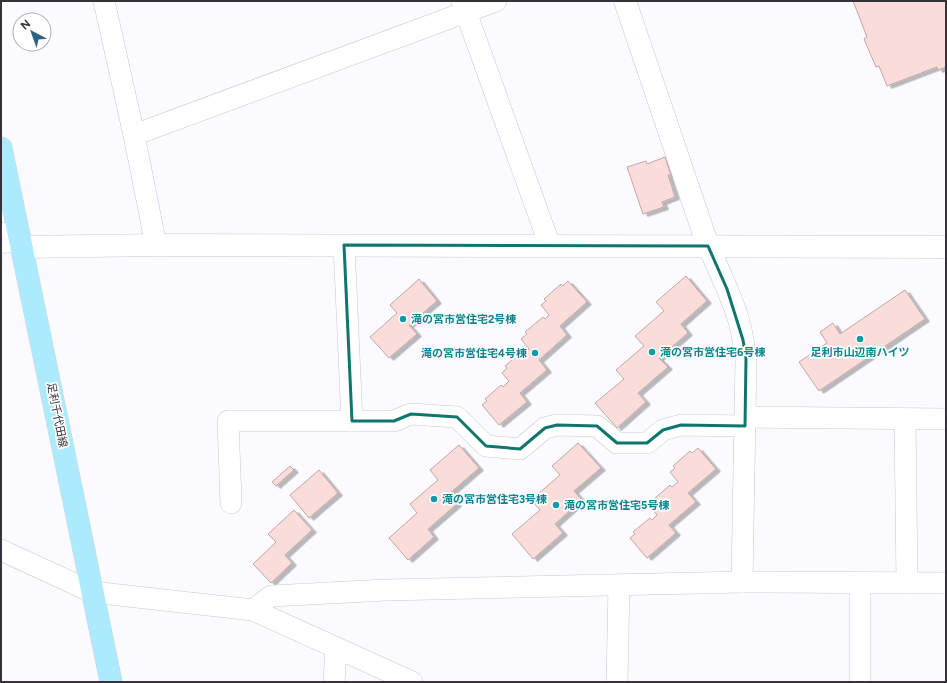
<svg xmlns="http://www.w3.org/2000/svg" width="947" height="683" font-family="Figtree,'Noto Sans JP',sans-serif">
	<defs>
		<filter id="shadow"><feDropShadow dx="4.5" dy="2.5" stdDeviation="0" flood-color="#0004"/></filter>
	</defs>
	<rect width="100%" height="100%" fill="#fbfafe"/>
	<g fill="#fadddb" stroke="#c1a6a3" filter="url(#shadow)">
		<path d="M853,1H946V67L938,70L937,67L887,86L879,66L876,67L864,39L867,37Z"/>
		<path d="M665,157L671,175H668L675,197L662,202L664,207L643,214L627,167L646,161L647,164Z"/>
		<path d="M686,276L707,301L681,324L688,333L659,358L668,367L638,393L646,402L617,428L595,403L624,379L616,370L644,346L635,336L664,311L656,302Z"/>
		<path d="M419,279L437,301L409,325L417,334L389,358L370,337L397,313L390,305Z"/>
		<path d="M568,281L587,302L560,326L567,335L539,360L547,370L520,393L527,402L499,425L482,405L487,401L485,399L501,385L503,387L509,381L502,373L507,368L505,366L521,352L523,354L529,349L521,339L527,334L525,332L543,317L545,319L549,315L541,305L546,301L544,299L561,284L563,286Z"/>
		<path d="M905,290L925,319L819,391L799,362L827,343L820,332L833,323L840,334Z"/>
		<path d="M578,443L601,468L574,491L582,500L555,524L563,533L533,559L512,534L540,510L531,500L560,475L552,466Z"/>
		<path d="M459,445L479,468L449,494L457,504L428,529L434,537L408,560L389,538L417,513L410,504L438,480L430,470Z"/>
		<path d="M698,448L716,469L688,493L696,502L669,525L676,533L647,558L630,538L635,534L633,532L650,518L652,520L657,515L650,506L656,501L654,499L670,485L672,487L678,482L670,472L675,468L673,466L690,451L692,453Z"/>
		<path d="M290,466L294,470L276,486L272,482Z"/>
		<path d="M319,470L338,493L309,518L290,495Z"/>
		<path d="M294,510L312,530L285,555L292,563L271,583L253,564L276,542L268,534Z"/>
	</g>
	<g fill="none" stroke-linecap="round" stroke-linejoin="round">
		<g stroke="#ccc3d9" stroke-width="11">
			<path id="service" d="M1,248L18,247"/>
		</g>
		<g stroke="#ccc3d9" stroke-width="22">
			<g id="minor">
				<path d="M104,1L134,135L156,245"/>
				<path d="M462,1L550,246"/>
				<path d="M134,135L496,1"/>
				<path d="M1,233L22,247"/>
				<path d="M344,245L352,421"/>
				<path d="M708,246C719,270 730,293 738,318C742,331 744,345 746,358L742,582"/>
				<path d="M745,417L946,419"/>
				<path d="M905,419L907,583"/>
				<path d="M231,503L228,421H394L411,414L457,417L486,446L520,449L545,428L557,425L597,426L617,443H647L663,430L681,425L745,426"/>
				<path d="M1,550L92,592L253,610L412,682"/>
				<path d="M253,610L271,596L386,590L742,582L946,583"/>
				<path d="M334,682L336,648"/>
				<path d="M617,682L619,585"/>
				<path d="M860,682V583"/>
			</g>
		</g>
		<g stroke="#ccc3d9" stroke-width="23">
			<g id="tertiary">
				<path d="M625,1L708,246"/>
				<path d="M22,247L156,245L946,247"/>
			</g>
		</g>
		<g stroke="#d7d6d8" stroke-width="23">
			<path id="primary" d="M1,148L57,419L111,682"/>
		</g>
		<use href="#service" stroke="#fff" stroke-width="10"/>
		<use href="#minor" stroke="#fff" stroke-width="21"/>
		<use href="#tertiary" stroke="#fff" stroke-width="22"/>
		<use href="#primary" stroke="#aceafd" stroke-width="22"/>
	</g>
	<path fill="none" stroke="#0f766e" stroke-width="3" stroke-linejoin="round" d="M344,245L708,246L727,289L743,340L746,358L745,426L681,425L663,430L647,443H617L597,426L557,425L545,428L520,449L486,446L457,417L411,414L394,421H352Z"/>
	<g fill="#0f9aa8" stroke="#fff" stroke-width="1.5">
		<circle cx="403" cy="319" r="4"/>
		<circle cx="860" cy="339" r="4"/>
		<circle cx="652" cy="352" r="4"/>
		<circle cx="535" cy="353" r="4"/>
		<circle cx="434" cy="499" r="4"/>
		<circle cx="556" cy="505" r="4"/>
	</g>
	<g text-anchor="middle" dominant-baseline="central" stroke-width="3.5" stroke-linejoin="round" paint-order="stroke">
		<g font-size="11" font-weight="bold" fill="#0d838f" stroke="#fff" text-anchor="start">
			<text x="411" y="319">滝の宮市営住宅2号棟</text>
			<text x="660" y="352">滝の宮市営住宅6号棟</text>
			<text x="860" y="352" text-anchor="middle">足利市山辺南ハイツ</text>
			<text x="527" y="353" text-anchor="end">滝の宮市営住宅4号棟</text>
			<text x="442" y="499">滝の宮市営住宅3号棟</text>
			<text x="564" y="505">滝の宮市営住宅5号棟</text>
		</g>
		<g font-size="11" fill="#35323a" stroke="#fff">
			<text transform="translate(57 415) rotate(79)">足利千代田線</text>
		</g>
	</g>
	<rect width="947" height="683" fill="none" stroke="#35323a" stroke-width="4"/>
	<g transform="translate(32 32) rotate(319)"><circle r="19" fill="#ffffff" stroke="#aeadb0"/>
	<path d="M0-3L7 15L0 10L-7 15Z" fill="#2e637f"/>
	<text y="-6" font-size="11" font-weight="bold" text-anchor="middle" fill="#35323a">N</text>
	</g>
</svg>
